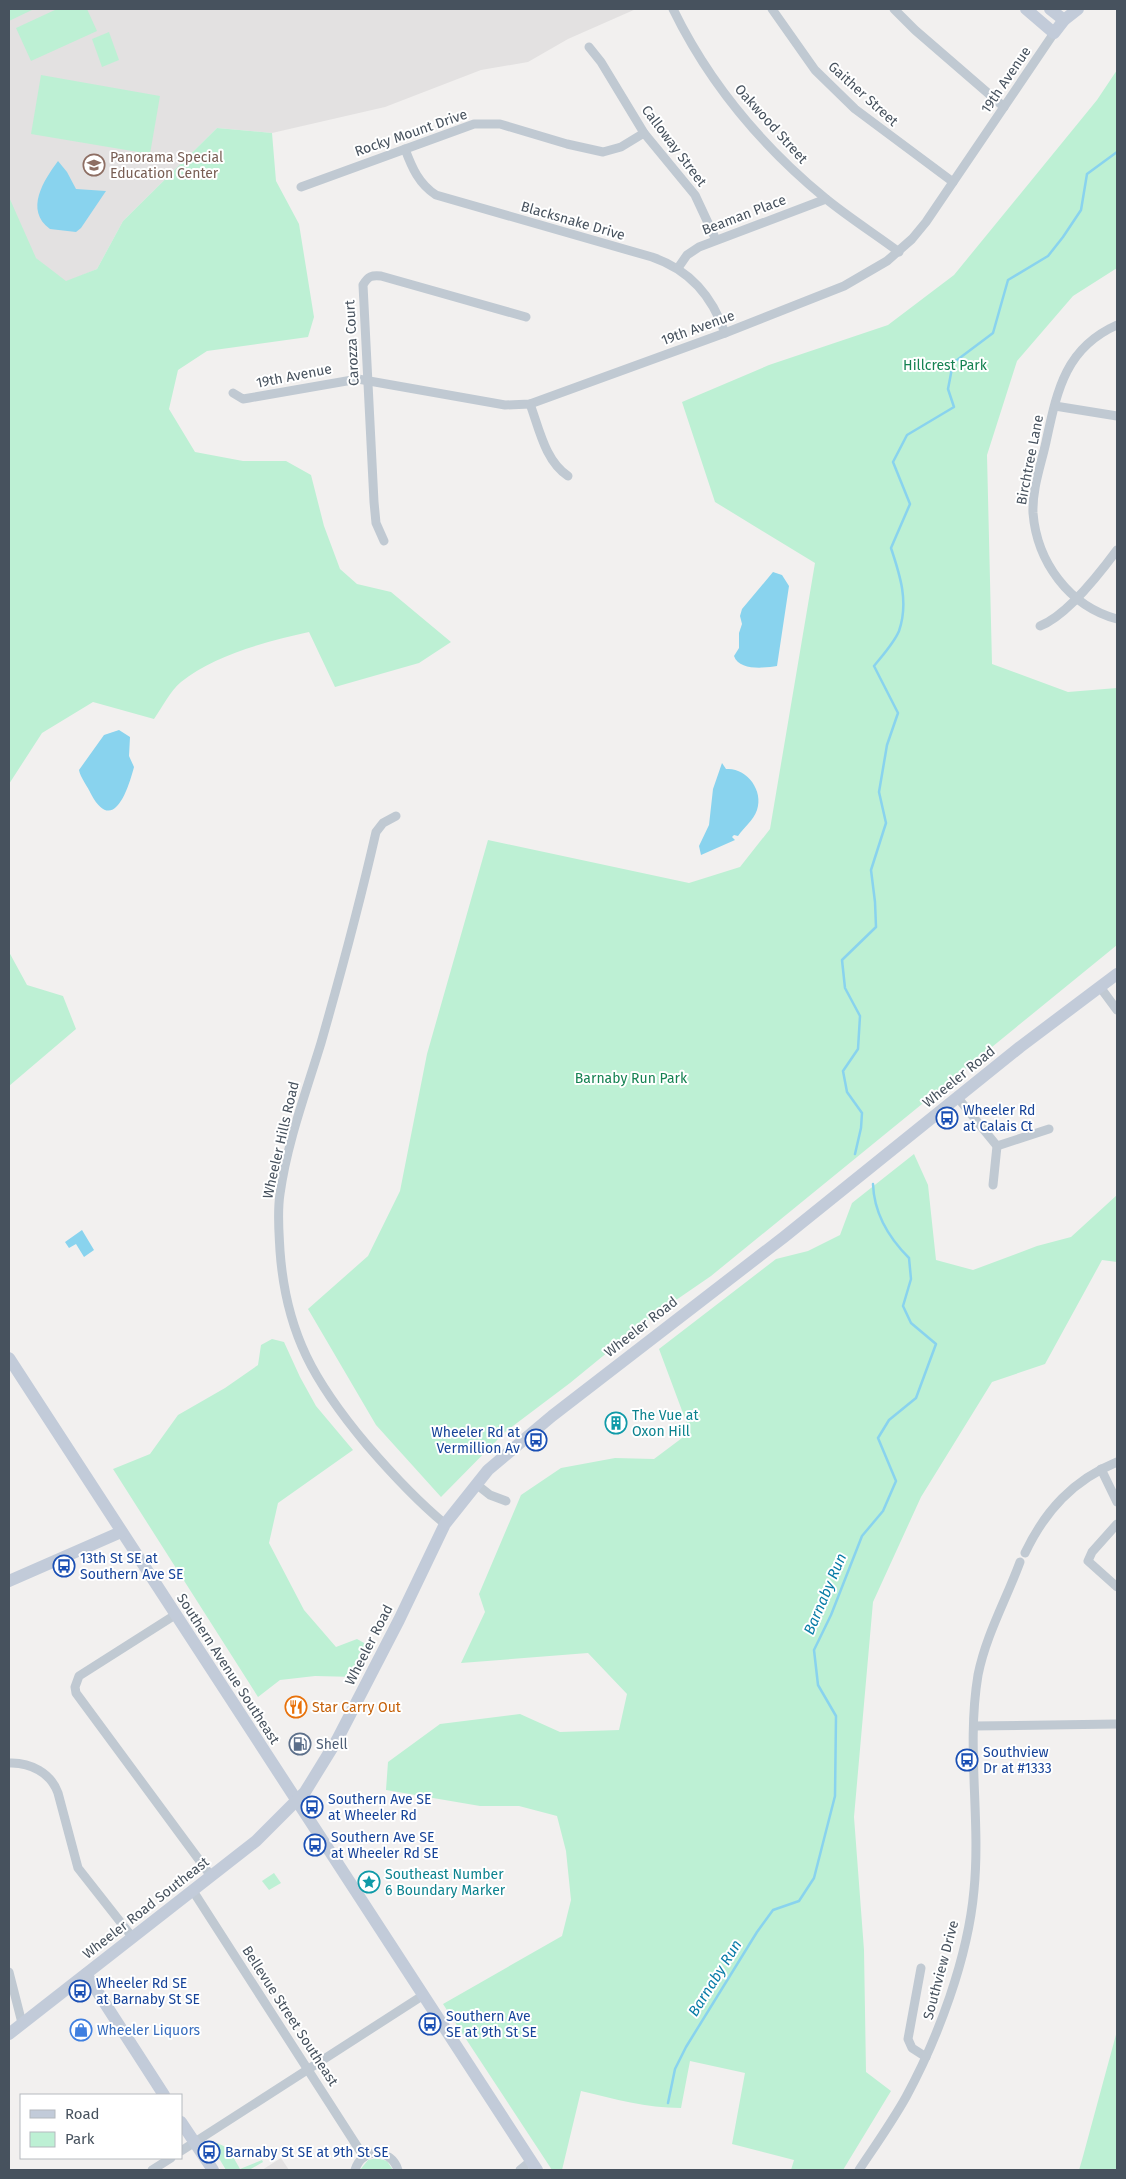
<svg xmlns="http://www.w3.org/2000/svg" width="1126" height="2179" font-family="'Fira Sans',sans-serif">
	<rect width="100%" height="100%" fill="#f2f0ef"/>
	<g fill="#e3e1e1">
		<path d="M9,9H636L568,39L528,62L481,70L385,107L272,133L217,128L123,221L97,269L66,282L33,256L9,200Z"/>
		<path d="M281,2158L289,2170H262Z"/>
	</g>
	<g fill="#bdf0d4">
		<path d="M9,9H34L9,21Z"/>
		<path d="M57,9H87L97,31L31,61L16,28Z"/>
		<path d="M109,32L119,60L102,67L92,39Z"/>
		<path d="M1117,70V268L1073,296L1017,361L987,455L992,664L1068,692L1117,688V945L711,1276L647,1320L570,1383L505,1432L441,1497L376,1425L308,1309L368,1256L400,1191L427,1054L488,840L689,883L740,867L770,829L815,563L715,502L682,402L769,365L888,325L954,275L1097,100Z"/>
		<path d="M41,75L160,96L150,154L31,134Z"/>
		<path d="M217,128L272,133L276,181L299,224L314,317L308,337L207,351L178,370L169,409L195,452L243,461H286L311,475L324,526L340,569L357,584L391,592L451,642L419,663L335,687L309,632C268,641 214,655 181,682C170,691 162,708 154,719L93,702L42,733L9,784V197L36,258L66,281L97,269L123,221Z"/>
		<path d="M9,952L27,985L63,996L76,1029L9,1086Z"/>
		<path d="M914,1154L928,1185L936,1260L973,1270L1037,1246L1071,1237L1117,1195V1262L1102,1260L1045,1364L992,1382L921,1497L873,1602L854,1817L864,1950L866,2072L891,2091L843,2170H791L794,2160L732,2144L745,2073L690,2061L681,2108C646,2108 615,2099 581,2091L562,2170H552L443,2004L562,1936L571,1900L566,1851L557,1816L519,1806H480L386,1790L388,1762L440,1724L520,1714L560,1732L619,1730L627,1694L588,1653L461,1663L485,1612L479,1594L521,1495L561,1468L615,1458L654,1459L690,1432L659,1349L776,1259L808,1251L840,1235L852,1203Z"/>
		<path d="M272,1339L284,1342L300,1377L316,1406L353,1450L278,1503L269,1543L304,1610L336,1647L357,1639L373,1648L356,1677L315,1676L280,1680L258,1697L113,1469L150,1454L178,1415L225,1388L258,1365L261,1345Z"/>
		<path d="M274,1873L281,1883L269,1890L262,1881Z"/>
		<path d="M1117,2031V2170H1079L1082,2160Z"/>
		<path d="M217,2143L228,2148L240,2169L262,2160L263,2162L249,2170H226L211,2145Z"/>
		<path d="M377,2158L387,2161L393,2170H360L368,2160Z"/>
	</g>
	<g fill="#89d3ee">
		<path d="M58,161L67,172L76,189L106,191L81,228L76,232L50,229C24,210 44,180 58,161Z"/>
		<path d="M773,572L782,575L789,586L777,666C765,668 739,671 734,656L739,648V633L742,624L740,616L742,609Z"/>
		<path d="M119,730L130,737L129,756L134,767C128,790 113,835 91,794C88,787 80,777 79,770L104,735Z"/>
		<path d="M722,763L726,769C746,767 764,790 757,810C753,821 744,827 738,836L734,835L732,837L735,840L701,855L699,846L709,825L713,789Z"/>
		<path d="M82,1230L94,1250L84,1257L76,1244L69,1248L65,1242Z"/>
	</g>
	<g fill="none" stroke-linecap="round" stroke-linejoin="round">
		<g stroke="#89d3ee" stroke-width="2.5">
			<path d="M855,1154L861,1128L862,1113L847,1092L843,1071L858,1049L860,1016L845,988L842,960L876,927L875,902L871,870L886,823L879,792L887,745L898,713L874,666C882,656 894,643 899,631C909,602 900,575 891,548L910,504L893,462L907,435L954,407L948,389L953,363L993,333L1008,280L1048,256L1063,237L1081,210L1087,174L1117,152"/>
			<path d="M668,2103L675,2069L686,2047L757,1932L773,1910L799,1901L814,1878L835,1796L836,1716L818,1685L814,1650L831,1615L862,1536L883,1511L896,1481L878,1438L889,1420L916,1398L936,1344L911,1323L903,1306L911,1279L909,1258C889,1238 874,1213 873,1184"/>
		</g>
		<g stroke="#c0c9d2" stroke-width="9">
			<path d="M673,9C709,83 762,146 825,198C848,217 875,234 899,252"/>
			<path d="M772,9L815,70L855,109L953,182"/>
			<path d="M894,9L915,30L1004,107"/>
			<path d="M589,47L601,62L644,133L695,195L716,240"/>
			<path d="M405,149C412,168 419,184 436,195L652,257C690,270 712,296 725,333"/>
			<path d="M301,187L474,124H500L567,144L603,152L621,147L644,133"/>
			<path d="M678,268L687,255L699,247L826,199"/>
			<path d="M1117,325C1065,348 1057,391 1046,442C1041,465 1032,489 1033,513C1037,562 1069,606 1117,619"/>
			<path d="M233,393L243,399L249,398L358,379L505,405L530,404L725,333L844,286L887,261L912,239L926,222L1054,33"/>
			<path d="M530,404C539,428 545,461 568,476"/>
			<path d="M1055,406L1117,416"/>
			<path d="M384,541L376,523L374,502L363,285C368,276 372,275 381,276L526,317"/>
			<path d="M1040,626C1066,616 1100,573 1117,550"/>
			<path d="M396,816L383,823L376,832C360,902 341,973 321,1043C306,1092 287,1143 280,1194C277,1213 279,1232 280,1251C286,1334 315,1383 367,1445C392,1474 416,1500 445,1524"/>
			<path d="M1100,987L1117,1010"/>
			<path d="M958,1098L997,1146L993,1185"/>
			<path d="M997,1146L1049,1129"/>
			<path d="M1101,1469L1117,1502"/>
			<path d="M476,1484L490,1495L506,1501"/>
			<path d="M1117,1524L1092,1552L1088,1561L1117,1587"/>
			<path d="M1025,1553C1045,1511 1073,1480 1117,1462"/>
			<path d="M175,1615L79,1676L75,1687L76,1693L211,1876"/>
			<path d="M974,1726L1117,1724"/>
			<path d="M9,1763C30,1762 51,1773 58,1793L78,1868L133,1938"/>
			<path d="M193,1891L364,2157"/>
			<path d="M921,1968L908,2039L912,2048L926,2057"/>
			<path d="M9,1972L22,2023"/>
			<path d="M181,2151L422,1996"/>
			<path d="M152,2170L171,2158"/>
			<path d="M355,2170C362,2147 391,2148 398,2170"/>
			<path d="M520,2170L531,2161"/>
			<path d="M859,2170C875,2146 892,2122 906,2097C938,2038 968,1958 974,1890C981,1819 966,1747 978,1675C986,1635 1006,1600 1020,1562"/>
		</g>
		<g stroke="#c2cbd9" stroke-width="12">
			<path d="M1026,9L1054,33L1064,20L1078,9"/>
			<path d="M1050,9L1064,20"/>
			<path d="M9,1358L537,2170"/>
			<path d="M9,1581L121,1532"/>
			<path d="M86,1974L164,2095"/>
			<path d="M9,2034L256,1841L305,1792L337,1740L399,1620L445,1524L488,1470L552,1416L784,1237L1020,1047L1117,974"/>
			<path d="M181,2122L213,2170"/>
		</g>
	</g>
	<defs>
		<g id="school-ring" transform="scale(1.125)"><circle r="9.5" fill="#fff" stroke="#8d6e63" stroke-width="1.5"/><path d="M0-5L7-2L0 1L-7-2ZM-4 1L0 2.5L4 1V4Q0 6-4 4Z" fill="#8d6e63"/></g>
		<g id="bus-ring" transform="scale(1.125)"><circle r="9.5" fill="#fff" stroke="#1a4fb4" stroke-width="1.5"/><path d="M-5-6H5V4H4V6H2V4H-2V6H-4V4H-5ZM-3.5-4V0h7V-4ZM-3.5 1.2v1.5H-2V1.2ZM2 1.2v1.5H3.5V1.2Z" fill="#1a4fb4"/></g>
		<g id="building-ring" transform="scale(1.125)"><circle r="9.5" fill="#fff" stroke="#0f9aa8" stroke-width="1.5"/><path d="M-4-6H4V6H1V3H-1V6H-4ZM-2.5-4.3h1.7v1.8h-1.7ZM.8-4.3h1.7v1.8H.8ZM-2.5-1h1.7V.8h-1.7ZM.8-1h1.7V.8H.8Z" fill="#0f9aa8"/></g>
		<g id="restaurant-ring" transform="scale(1.125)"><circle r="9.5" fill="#fff" stroke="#e8710a" stroke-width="1.5"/><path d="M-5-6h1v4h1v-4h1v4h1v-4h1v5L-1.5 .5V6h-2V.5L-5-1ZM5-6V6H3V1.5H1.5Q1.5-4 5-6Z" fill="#e8710a"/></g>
		<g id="fuel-ring" transform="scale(1.125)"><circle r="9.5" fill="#fff" stroke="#5c6f8a" stroke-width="1.5"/><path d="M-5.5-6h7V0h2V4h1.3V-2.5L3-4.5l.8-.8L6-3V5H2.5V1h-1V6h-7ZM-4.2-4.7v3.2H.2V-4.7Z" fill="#5c6f8a"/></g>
		<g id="sight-ring" transform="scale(1.125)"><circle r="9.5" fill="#fff" stroke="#0f9aa8" stroke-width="1.5"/><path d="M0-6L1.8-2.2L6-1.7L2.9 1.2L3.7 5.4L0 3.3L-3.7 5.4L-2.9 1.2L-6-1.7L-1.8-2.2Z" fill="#0f9aa8"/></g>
		<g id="shop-ring" transform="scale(1.125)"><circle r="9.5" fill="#fff" stroke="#3f7fe0" stroke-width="1.5"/><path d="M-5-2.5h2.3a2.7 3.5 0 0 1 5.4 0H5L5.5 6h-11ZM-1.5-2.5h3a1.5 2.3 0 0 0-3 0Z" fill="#3f7fe0"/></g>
	</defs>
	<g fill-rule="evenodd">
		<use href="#school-ring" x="94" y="165"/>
		<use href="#bus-ring" x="947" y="1118"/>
		<use href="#building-ring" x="616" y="1423"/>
		<use href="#bus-ring" x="536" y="1440"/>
		<use href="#bus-ring" x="64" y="1566"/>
		<use href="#restaurant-ring" x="296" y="1707"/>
		<use href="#fuel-ring" x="300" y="1744"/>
		<use href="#bus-ring" x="967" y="1760"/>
		<use href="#bus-ring" x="312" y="1807"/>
		<use href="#bus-ring" x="315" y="1845"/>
		<use href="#sight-ring" x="369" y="1882"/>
		<use href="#bus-ring" x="80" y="1991"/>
		<use href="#bus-ring" x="430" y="2024"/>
		<use href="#shop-ring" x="81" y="2030"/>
		<use href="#bus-ring" x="209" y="2152"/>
	</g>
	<g text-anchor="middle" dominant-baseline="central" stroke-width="4" stroke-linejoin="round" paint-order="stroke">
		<g font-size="14" fill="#47525e" stroke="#fff">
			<text transform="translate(1006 80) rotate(-56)">19th Avenue</text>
			<text transform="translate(863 94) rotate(42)">Gaither Street</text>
			<text transform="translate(771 124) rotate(48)">Oakwood Street</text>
			<text transform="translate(411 133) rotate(-19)">Rocky Mount Drive</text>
			<text transform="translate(674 146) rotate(53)">Calloway Street</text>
			<text transform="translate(744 215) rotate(-21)">Beaman Place</text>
			<text transform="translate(573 221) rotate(16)">Blacksnake Drive</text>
			<text transform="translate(698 328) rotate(-20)">19th Avenue</text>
			<text transform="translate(352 343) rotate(-93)">Carozza Court</text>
			<text transform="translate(294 376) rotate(-11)">19th Avenue</text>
			<text transform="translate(1030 460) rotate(-79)">Birchtree Lane</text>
			<text transform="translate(959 1077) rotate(-39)">Wheeler Road</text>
			<text transform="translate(281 1140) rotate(-77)">Wheeler Hills Road</text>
			<text transform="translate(641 1327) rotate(-38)">Wheeler Road</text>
			<text transform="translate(369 1645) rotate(-63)">Wheeler Road</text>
			<text transform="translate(228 1669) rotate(57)">Southern Avenue Southeast</text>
			<text transform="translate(146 1908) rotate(-38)">Wheeler Road Southeast</text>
			<text transform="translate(941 1970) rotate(-75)">Southview Drive</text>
			<text transform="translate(290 2016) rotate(57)">Bellevue Street Southeast</text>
		</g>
		<g font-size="14" fill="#785e54" stroke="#fff" text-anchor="start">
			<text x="110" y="157">Panorama Special<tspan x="110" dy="16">Education Center</tspan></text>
		</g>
		<g font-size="14" fill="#158252" stroke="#fff">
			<text x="945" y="365">Hillcrest Park</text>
			<text x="631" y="1078">Barnaby Run Park</text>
		</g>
		<g font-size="14" fill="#164399" stroke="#fff" text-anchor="start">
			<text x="963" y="1110">Wheeler Rd<tspan x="963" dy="16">at Calais Ct</tspan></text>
			<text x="520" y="1432" text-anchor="end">Wheeler Rd at<tspan x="520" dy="16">Vermillion Av</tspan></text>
			<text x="80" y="1558">13th St SE at<tspan x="80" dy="16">Southern Ave SE</tspan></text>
			<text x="983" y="1752">Southview<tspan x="983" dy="16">Dr at #1333</tspan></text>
			<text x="328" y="1799">Southern Ave SE<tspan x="328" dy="16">at Wheeler Rd</tspan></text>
			<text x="331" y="1837">Southern Ave SE<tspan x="331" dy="16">at Wheeler Rd SE</tspan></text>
			<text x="96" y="1983">Wheeler Rd SE<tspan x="96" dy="16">at Barnaby St SE</tspan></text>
			<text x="446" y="2016">Southern Ave<tspan x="446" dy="16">SE at 9th St SE</tspan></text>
			<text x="225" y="2152">Barnaby St SE at 9th St SE</text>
		</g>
		<g font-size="14" fill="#0d838f" stroke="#fff" text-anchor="start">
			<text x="632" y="1415">The Vue at<tspan x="632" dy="16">Oxon Hill</tspan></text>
			<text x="385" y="1874">Southeast Number<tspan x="385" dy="16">6 Boundary Marker</tspan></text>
		</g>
		<g font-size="14" fill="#c56008" stroke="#fff" text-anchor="start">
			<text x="312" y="1707">Star Carry Out</text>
		</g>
		<g font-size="14" fill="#4e5e75" stroke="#fff" text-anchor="start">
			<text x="316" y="1744">Shell</text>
		</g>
		<g font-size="14" fill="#366cbe" stroke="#fff" text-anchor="start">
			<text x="97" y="2030">Wheeler Liquors</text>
		</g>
		<g font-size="15" font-style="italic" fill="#097ca7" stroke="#fff">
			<text transform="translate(825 1594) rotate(-67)">Barnaby Run</text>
			<text transform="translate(715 1978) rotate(-58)">Barnaby Run</text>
		</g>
	</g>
	<rect width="1126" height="2179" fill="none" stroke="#47525e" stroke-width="20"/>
	<rect x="20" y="2094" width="162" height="65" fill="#ffffff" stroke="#b5babf"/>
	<rect x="30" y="2110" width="25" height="8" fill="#c2cbd9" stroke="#b5babf"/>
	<text x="65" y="2119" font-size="15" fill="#47525e">Road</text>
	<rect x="30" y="2132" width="25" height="15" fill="#bdf0d4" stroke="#b5babf"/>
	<text x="65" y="2144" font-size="15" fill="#47525e">Park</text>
</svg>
